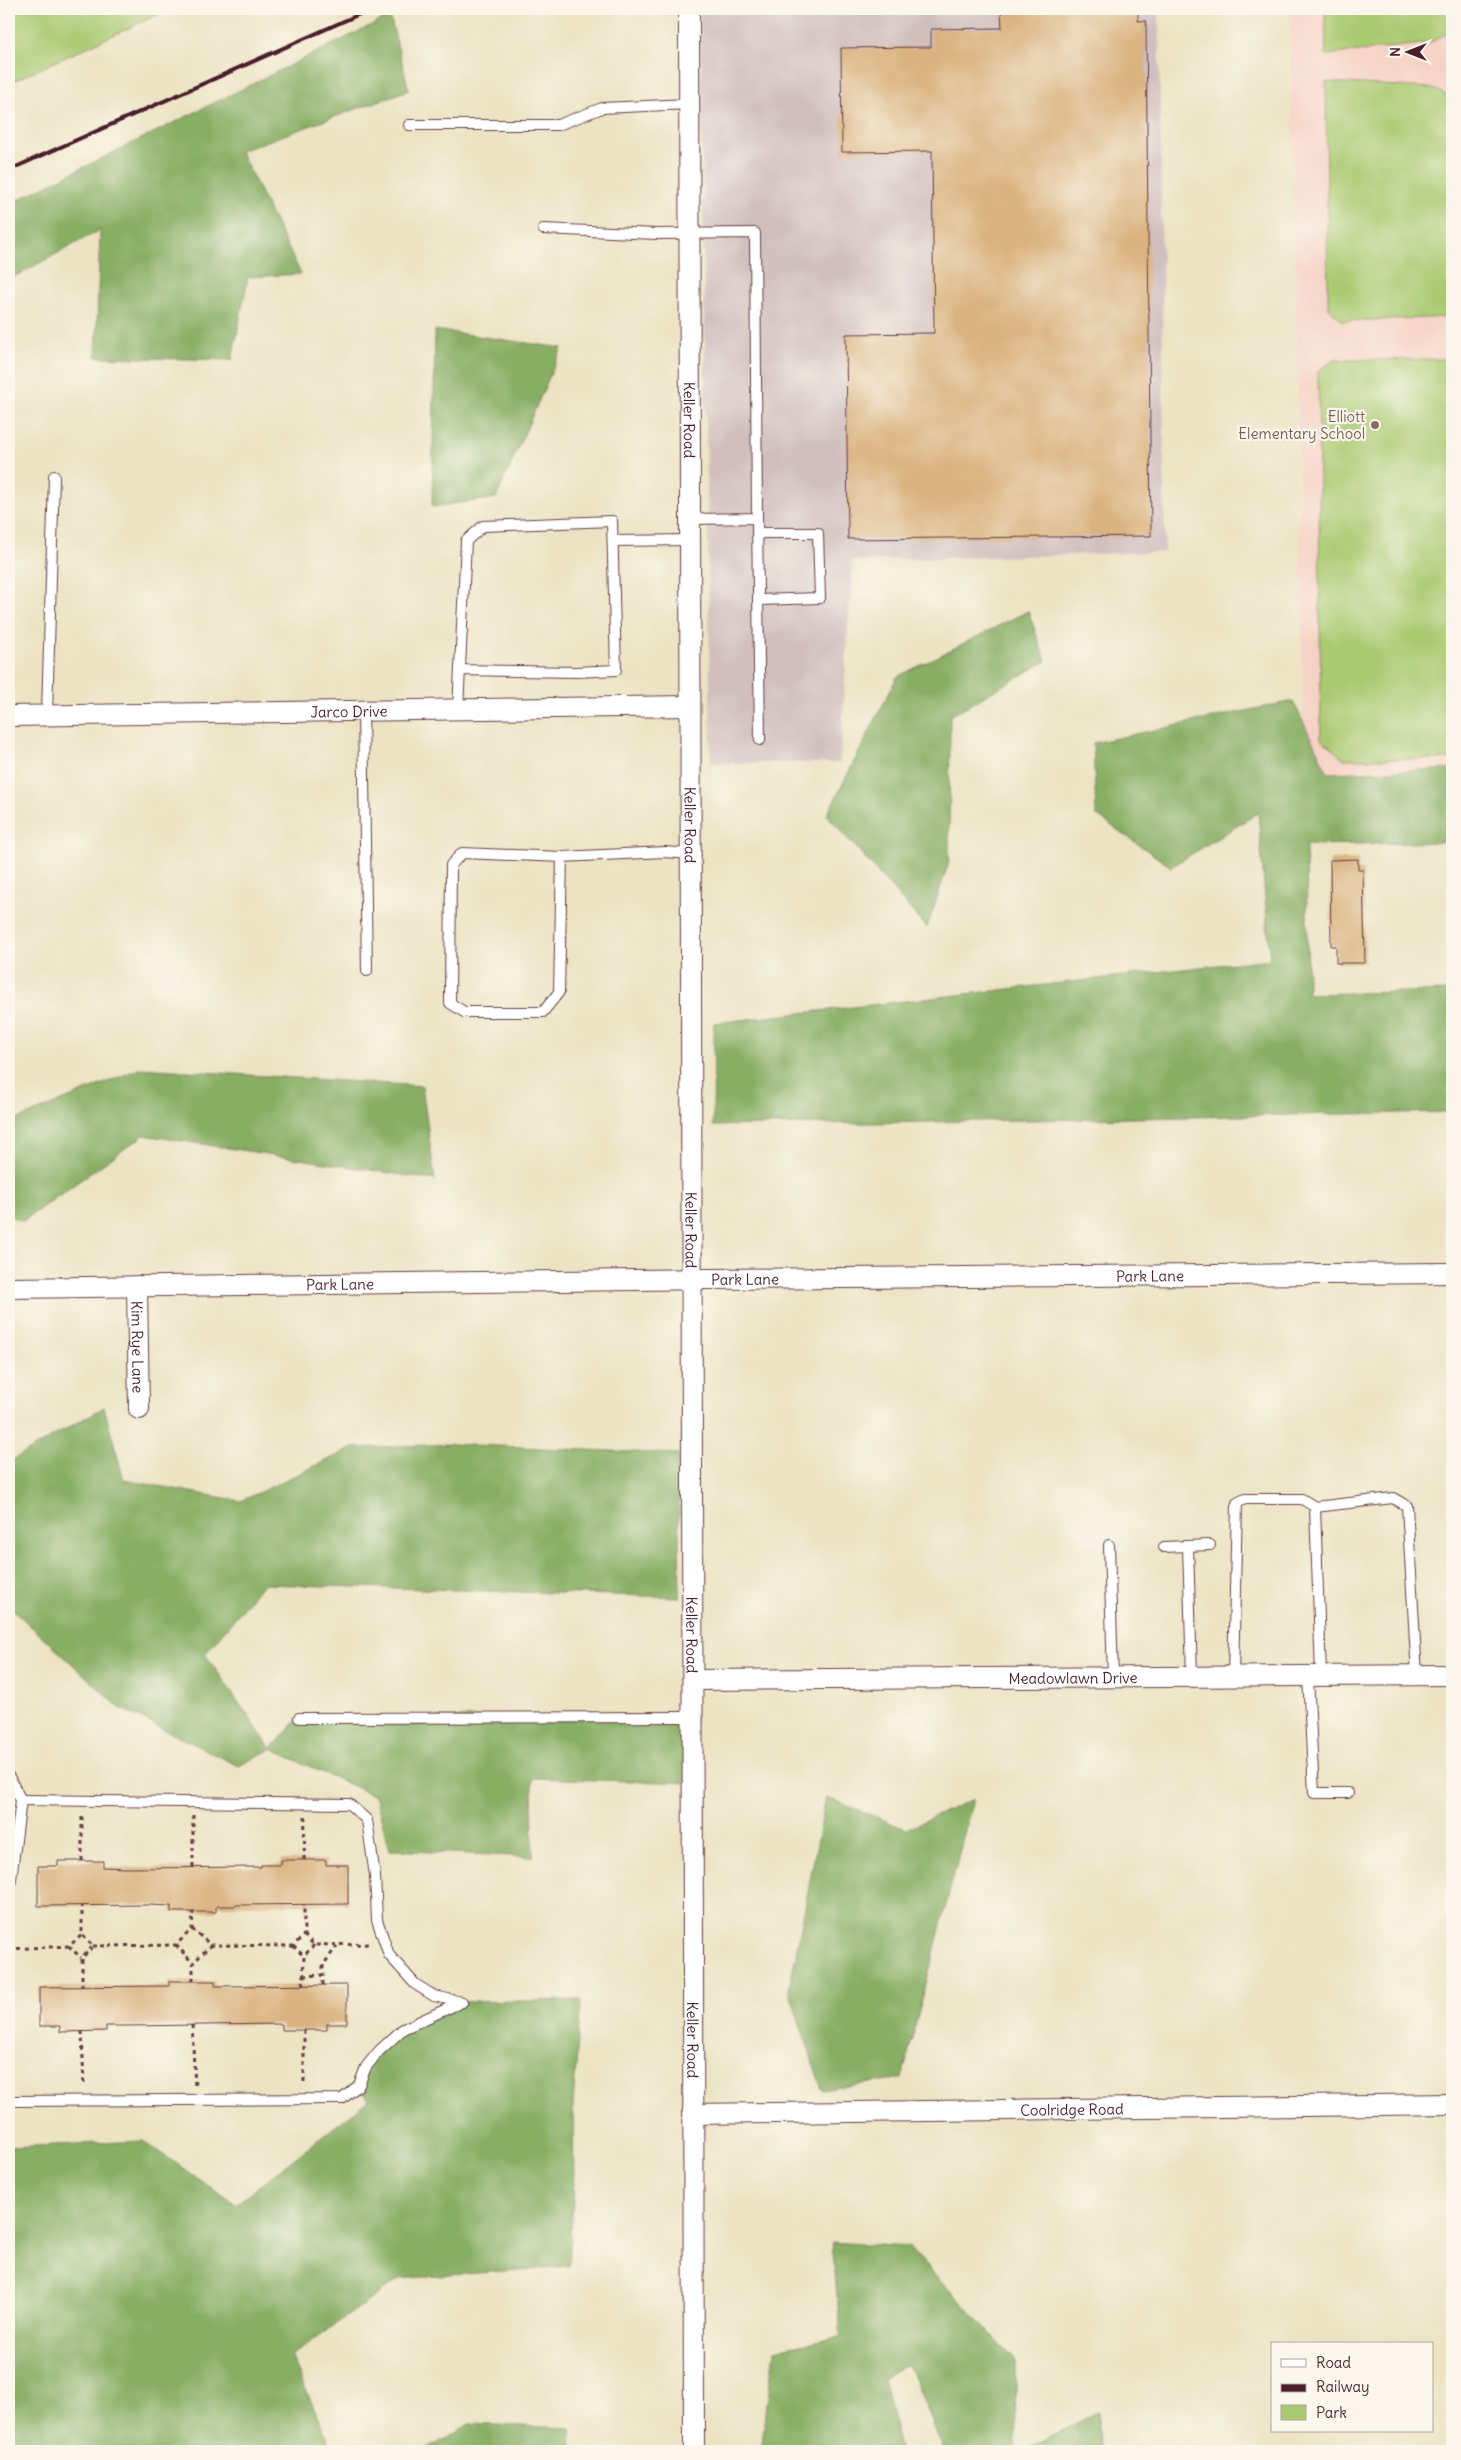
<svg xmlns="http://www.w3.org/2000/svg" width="1461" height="2460" font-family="Delius,sans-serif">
	<rect width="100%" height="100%" fill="#fbf7ec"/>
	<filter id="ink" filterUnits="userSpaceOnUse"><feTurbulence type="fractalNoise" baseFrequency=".02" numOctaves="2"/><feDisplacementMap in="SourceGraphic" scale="10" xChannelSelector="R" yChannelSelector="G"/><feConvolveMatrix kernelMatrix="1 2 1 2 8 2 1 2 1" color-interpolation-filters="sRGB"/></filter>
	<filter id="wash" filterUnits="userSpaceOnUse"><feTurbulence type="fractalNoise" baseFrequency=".0096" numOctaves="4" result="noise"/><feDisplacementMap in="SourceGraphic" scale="20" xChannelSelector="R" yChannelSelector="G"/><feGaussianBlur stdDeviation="1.12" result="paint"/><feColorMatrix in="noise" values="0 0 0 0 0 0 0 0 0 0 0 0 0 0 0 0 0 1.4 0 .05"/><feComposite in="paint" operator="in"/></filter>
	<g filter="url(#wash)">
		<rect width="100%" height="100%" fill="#ece3c2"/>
		<path fill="#f6d1c5" d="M1290,9H1452V842L1306,844Z"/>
		<path fill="#d1bfbf" d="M700,9H1159L1165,552L852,561L840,763H711Z"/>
		<g fill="#aaca72" stroke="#7a744e">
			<path d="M9,9H170L9,83Z"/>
			<path d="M1325,9H1452V30L1430,43L1326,55Z"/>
			<path d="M1326,82L1432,88L1452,98V317L1342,321L1328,307Z"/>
			<path d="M1452,359V759H1344L1321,739L1318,371L1335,360Z"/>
		</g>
		<g fill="#87ae64" stroke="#686648">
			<path d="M390,16L409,90L240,151L301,274L248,277L232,360L96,357L100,230L9,280V204Z"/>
			<path d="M435,330L562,348L496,498L432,507Z"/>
			<path d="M1028,611L1046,661L950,716L949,862L927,928L827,815L897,677Z"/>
			<path d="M1293,701L1328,773L1452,769V842L1306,845L1308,994L1452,991V1112L713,1126L714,1023L1270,959L1258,813L1171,867L1096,815L1093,743Z"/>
			<path d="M141,1068L422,1086L435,1180L144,1135L23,1221L9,1216V1123Z"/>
			<path d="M104,1407L124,1480L241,1501L353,1448L452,1444L678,1454L680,1597L263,1584L205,1654L271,1749L299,1718L694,1717L693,1783L532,1778L533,1857L390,1850L375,1796L271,1749L239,1766L120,1708L9,1606V1462Z"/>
			<path d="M826,1797L906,1829L973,1799L902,2078L822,2090L789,1990Z"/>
			<path d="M581,2000L573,2105L574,2184L569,2266L399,2279L291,2356L333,2451H9V2147L143,2141L236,2204L369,2100L359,2085L366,2067L403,2029L462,2002Z"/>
			<path d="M832,2242L909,2247L1015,2360L1016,2451H944L908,2364L883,2379L901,2451H761L774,2350L841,2337Z"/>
			<path d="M1098,2412L1099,2451H1022Z"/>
			<path d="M469,2424L571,2428L572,2451H425Z"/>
		</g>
		<g id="blocks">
			<g fill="#dab380">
				<path d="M1001,9H1138V21H1146L1151,536L848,539L846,334L934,333L932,151L842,152L841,48L931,47V29L1002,28Z"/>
				<path d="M1358,859V870H1363L1365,963H1336V946H1331L1330,860Z"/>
				<path d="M281,1860H326V1865H348V1904L236,1905V1906H216V1912H171V1906L150,1905L38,1906V1866H58V1861H103V1867L125,1868L261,1867V1865H281Z"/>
				<path d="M169,1981H215V1986L347,1985V2024H327V2030H282V2024L126,2026H106V2031L60,2032V2026H39V1987L169,1986Z"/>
			</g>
		</g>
	</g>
	<g filter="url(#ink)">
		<use href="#blocks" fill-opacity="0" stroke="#623c42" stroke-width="1"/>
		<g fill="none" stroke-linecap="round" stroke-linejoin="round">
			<g stroke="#623c42" stroke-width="12">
				<g id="lane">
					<path d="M409,125H558L602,108L689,104"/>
					<path d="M543,229L657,234L755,233L757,518L691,519"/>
					<path d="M757,518L760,740"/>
					<path d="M757,533H818L820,598L758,600"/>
					<path d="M613,541L691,540"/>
					<path d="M458,710L466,541L483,526L612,521L616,670L576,672L460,670"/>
					<path d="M363,711L367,971"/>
					<path d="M47,714L54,476"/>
					<path d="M562,857L462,853L451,865L450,1003L464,1012H543L559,992L562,857L665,852L691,854"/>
					<path d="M1315,1507L1393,1498L1407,1506L1417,1675"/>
					<path d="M1109,1545L1113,1677"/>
					<path d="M1188,1546L1192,1677"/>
					<path d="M1164,1547L1210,1545"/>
					<path d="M1308,1676L1314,1793H1348"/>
					<path d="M1233,1677L1237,1503L1245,1499H1302L1315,1507L1321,1675"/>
					<path d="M299,1718L694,1717"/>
					<path d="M9,1777L21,1800L9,1895"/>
					<path d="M21,1800L349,1804L367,1820L375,1876L377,1920L389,1955L415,1984L434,1996L462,2002"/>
					<path d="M9,2101L342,2099L359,2085L366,2067L379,2051L403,2029L462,2002"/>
				</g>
			</g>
			<g stroke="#623c42" stroke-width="22">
				<g id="street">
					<path id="s1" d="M689,9L694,2451"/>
					<path id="s2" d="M9,716L689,706"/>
					<path id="s3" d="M137,1286L139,1409"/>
					<path id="s4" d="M9,1288L711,1279L1452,1273"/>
					<path id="s5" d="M694,1680L1452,1675"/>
					<path id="s6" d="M692,2114L1452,2104"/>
				</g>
			</g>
			<g stroke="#623c42" stroke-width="3" stroke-dasharray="4 4" stroke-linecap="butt">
				<path d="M304,1860L305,1816"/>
				<path d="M82,1861V1814"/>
				<path d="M193,1867V1815"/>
				<path d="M192,1929L211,1945L293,1946L304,1935V1905"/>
				<path d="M304,1935L314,1945L372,1944"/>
				<path d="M176,1945L193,1963"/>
				<path d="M69,1946L81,1958"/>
				<path d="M93,1946L176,1945L192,1929L193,1912"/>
				<path d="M293,1946L304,1956"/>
				<path d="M9,1949L69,1946L82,1935V1906"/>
				<path d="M304,1976L323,1975"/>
				<path d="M193,1981V1963L211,1945"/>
				<path d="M303,1985L304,1956L314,1945"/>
				<path d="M323,1985V1965L337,1946"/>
				<path d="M82,1987V1958L93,1946L82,1935"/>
				<path d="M192,2025L195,2087"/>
				<path d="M304,2030V2086"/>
				<path d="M82,2031L84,2087"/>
			</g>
			<use href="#lane" stroke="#fff" stroke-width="10"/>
			<use href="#street" stroke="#fff" stroke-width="20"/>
			<path stroke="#4a1f2b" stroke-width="4" d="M9,170L371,9"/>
		</g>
	</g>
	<circle fill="#8d6e63" stroke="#fbf7ec" stroke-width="2" cx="1375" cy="425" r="5"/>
	<g text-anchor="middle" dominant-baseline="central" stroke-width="4.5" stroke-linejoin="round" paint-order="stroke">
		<g font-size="15" fill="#785e54" stroke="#fbf7ec" text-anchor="end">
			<text x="1365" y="416">Elliott<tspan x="1365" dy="17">Elementary School</tspan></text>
		</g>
		<g font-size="15" fill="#4a1f2b" stroke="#fbf7ec">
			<text stroke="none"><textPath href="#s1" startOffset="411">Keller Road</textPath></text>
			<text stroke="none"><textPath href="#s2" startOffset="340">Jarco Drive</textPath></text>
			<text stroke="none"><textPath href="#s1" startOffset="816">Keller Road</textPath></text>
			<text stroke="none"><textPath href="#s1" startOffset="1221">Keller Road</textPath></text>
			<text stroke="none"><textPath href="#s4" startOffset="1141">Park Lane</textPath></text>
			<text stroke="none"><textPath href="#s4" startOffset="736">Park Lane</textPath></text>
			<text stroke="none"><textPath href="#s4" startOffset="331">Park Lane</textPath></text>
			<text stroke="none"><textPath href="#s3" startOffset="61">Kim Rye Lane</textPath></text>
			<text stroke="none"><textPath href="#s1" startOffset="1626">Keller Road</textPath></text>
			<text stroke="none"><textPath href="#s5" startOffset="379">Meadowlawn Drive</textPath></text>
			<text stroke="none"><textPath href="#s1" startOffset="2031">Keller Road</textPath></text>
			<text stroke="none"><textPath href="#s6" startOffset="380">Coolridge Road</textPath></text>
		</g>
	</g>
	<rect width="1461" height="2460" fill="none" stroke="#fbf7ec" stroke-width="30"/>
	<rect x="1271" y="2342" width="162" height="90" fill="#fbf7ec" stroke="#b4a19f"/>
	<rect x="1281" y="2359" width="25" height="8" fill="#ffffff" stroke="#b4a19f"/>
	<text x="1316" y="2368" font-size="15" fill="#4a1f2b">Road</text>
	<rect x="1281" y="2384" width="25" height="8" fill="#4a1f2b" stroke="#b4a19f"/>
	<text x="1316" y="2392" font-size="15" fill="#4a1f2b">Railway</text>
	<rect x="1281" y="2405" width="25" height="15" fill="#aaca72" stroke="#b4a19f"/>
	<text x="1316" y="2418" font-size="15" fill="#4a1f2b">Park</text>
	<g transform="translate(1408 52) rotate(270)" stroke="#fbf7ec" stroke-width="4" paint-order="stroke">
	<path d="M0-4L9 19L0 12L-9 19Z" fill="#4a1f2b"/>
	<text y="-8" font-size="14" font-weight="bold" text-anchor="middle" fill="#4a1f2b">N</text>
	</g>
</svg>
